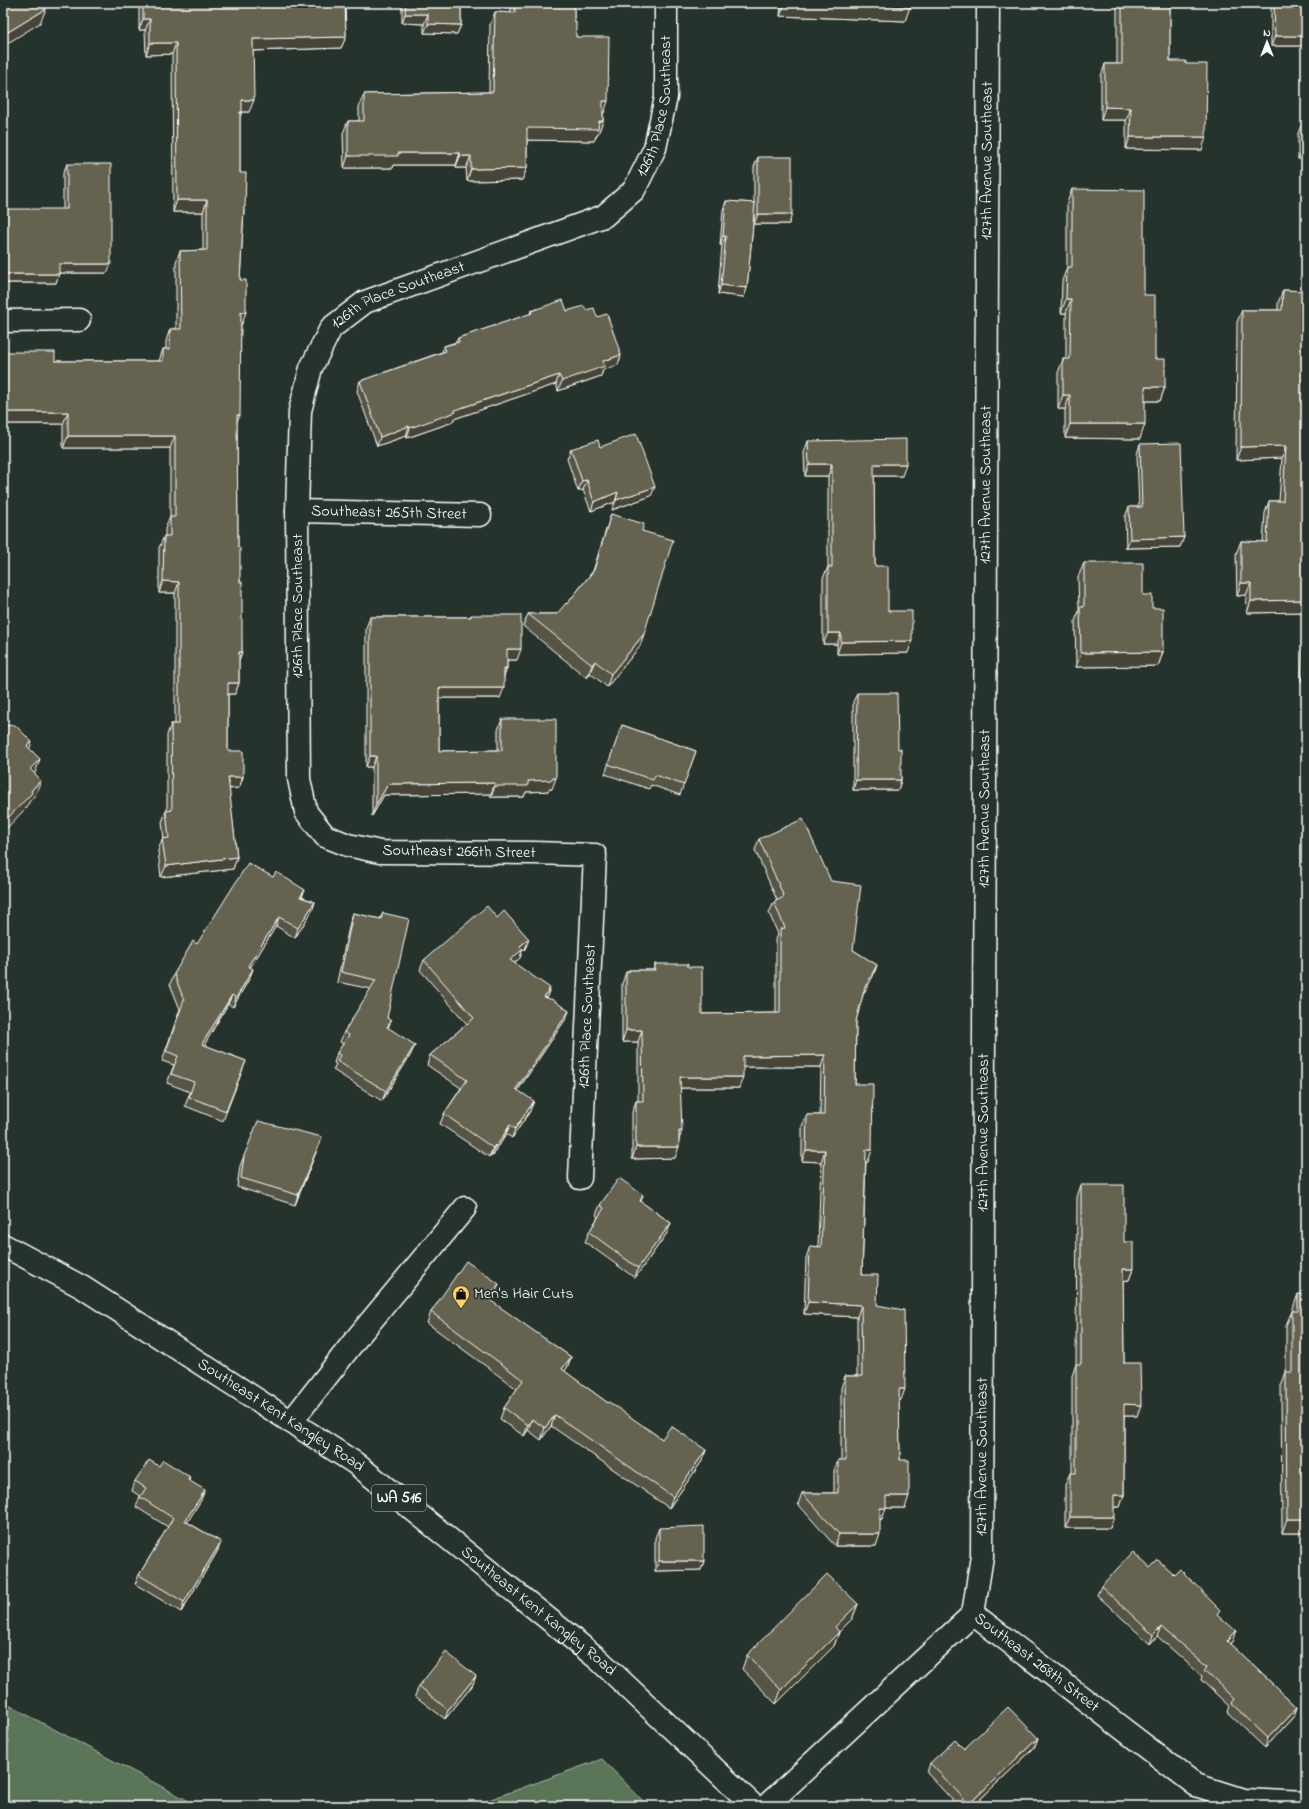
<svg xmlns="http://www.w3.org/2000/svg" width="1309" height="1809" font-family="'Indie Flower',sans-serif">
	<rect width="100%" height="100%" fill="#26332d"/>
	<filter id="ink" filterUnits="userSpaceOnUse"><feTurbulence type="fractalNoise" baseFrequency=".025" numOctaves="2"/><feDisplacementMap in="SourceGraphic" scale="8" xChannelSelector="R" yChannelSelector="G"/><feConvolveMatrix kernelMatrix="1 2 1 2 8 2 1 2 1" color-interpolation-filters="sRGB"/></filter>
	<g filter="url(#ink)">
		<g fill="#5a7459" stroke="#acbaac">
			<path d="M3,1702L198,1806H3Z"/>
			<path d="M602,1759L648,1806H472Z"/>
		</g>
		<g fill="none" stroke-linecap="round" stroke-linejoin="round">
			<g stroke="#fff" stroke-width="25">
				<g id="minor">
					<path d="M3,321L79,320"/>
					<path id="s1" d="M297,511L480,515"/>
					<path id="s2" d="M580,1178L595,855L535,853L380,852L348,845L325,836L306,812L299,779L297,511L300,411L311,368L331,328L365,302L604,216L634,190L655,148L666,97V3"/>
					<path d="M291,1422L356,1339L465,1208"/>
					<path id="s3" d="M973,1614L982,1556L988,3"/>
					<path id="s4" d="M973,1614L1196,1785L1243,1800L1306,1803"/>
					<path d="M766,1806L973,1614"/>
				</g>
			</g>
			<g stroke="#fff" stroke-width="25">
				<g id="major">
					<path id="s5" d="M3,1245L82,1287L355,1463L598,1659L754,1806"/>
				</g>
			</g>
			<use href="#minor" stroke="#26332d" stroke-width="22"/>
			<use href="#major" stroke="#26332d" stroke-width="22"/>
		</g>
		<g fill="#575444" stroke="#fff">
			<path d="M139,3H345L346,37L341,48L253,51L249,112H242L240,117V173L244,211L240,280L242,324H241L237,423L238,547L240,582L242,652L239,660V683L235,694H228V751L243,777L239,788L229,789L237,857L233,869L161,877L158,851L162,839H164L162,822L166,811H167V735L171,724H175V593H159V548L164,536H165V529L170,517V448H63V424H3L55,361H159L163,349H166V341L170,329H176V262L180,251L203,250V212H173L172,54L146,55L145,30H139Z"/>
			<path d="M402,3H461V25L457,34L424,33V24L402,23Z"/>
			<path d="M511,3H574V21L576,37L604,113H603V121L598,134H597L594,141L527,140V168L522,180L467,181L466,168H456V165H394L393,168H344L343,133L348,121H359V106L364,94L489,92L490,24L495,12L511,13Z"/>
			<path d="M781,3H910L905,21L780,16Z"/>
			<path d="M1117,3H1170V61L1186,64L1202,150L1126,149V120H1101V76L1105,64H1117Z"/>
			<rect x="1271" y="3" width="35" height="43"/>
			<path d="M1306,69V247L1305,159H1298V133L1303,121H1305V72Z"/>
			<path d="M758,157L789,224H754V214L747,288L744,297L718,294L722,245H720L723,210L726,201L754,203V167Z"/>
			<path d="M67,164L107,273H59L56,283H3L63,209V173Z"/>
			<path d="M1072,189L1144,295L1155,359L1165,387L1160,401H1145L1140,439L1065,438V409H1058V373L1063,359H1066V313H1061L1062,281L1067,267V203Z"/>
			<path d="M1283,290L1306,291V682L1301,681L1305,612L1247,613L1246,595L1237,596L1236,554L1241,541L1263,542L1265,513L1269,501H1279L1282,458L1236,460L1237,322L1242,310H1278V303Z"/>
			<path d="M586,310L597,317L621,355L618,365L603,370L601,376L558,391L556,384L454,419L453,422L407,438L406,436L377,446L357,391L360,381L442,352L444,346L456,342L458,338L530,314L531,311Z"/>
			<path d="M808,441L902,476H874L875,566L888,611L908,653L837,654V644H823V578L828,567V476H805L804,453Z"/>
			<path d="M1140,444L1184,537L1180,547L1126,548L1125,517L1129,507H1139L1137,454Z"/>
			<path d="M600,447L651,496L612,510L615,502L591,511L583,490L578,491L567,459L571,449Z"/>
			<path d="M611,514L642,531L640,646L607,687L590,673L587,678L523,626L528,614H557L567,604L593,571Z"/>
			<path d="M1084,563L1143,595L1152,608L1163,652L1158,666L1076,667L1075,621L1079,611L1078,577Z"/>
			<path d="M471,615L517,660H507V668L504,677L500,698H439V751L498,750V730L502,719L552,789H549L548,791L526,792L524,797H491V794L384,795L372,816V767H366V628L370,617H471Z"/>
			<path d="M857,693L898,749L901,780L898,790H853V702Z"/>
			<path d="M622,725L696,751L680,795L651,785L649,789L605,774Z"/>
			<path d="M759,839L853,950L877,965L873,976L863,994L856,1021L855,1084L868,1162H866L862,1275L877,1305L901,1400H899L900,1460L905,1508H886L882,1519H880L876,1546H835L798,1504L802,1493H834V1471L838,1460H841V1388L845,1376H857V1317L804,1314L806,1258L810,1246L818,1247L821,1162L802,1161V1126L807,1115H820L821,1067H743L739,1088H680L679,1139L675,1158L632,1159V1112L636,1101H638V1042H622V984L626,972H629V970H653L655,964L688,967L702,1014L776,1013V940L778,934L769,913L774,902L777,900L755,850Z"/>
			<path d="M273,877L305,890L302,897L315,902L312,911L295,938L276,926L250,968L253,969L249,979L233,1007L228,1004L204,1045L246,1061L223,1121L185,1106L190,1092L167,1083L174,1065L162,1061L180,1009L170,984L174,974L197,944Z"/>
			<path d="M353,913L380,919L383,913L387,1018L391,1021L388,1028L411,1054L382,1101L333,1070L336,1064L334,1063L337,1053L343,1044L340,1042L344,1032L371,989L337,982L350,922Z"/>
			<path d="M497,918L529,939L525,949L522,951L520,958L514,963L547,998L569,1011L565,1020L518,1090L530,1111L512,1138L506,1134L493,1156L491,1155L489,1157L440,1124L444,1114L461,1088L427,1065L430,1055L467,1024L420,970L424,960Z"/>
			<path d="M318,1147L295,1205L237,1187L240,1166L244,1156Z"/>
			<path d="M1081,1185L1124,1242L1133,1269L1129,1280L1123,1281L1124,1363L1137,1416H1124V1495L1120,1507H1114L1110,1528H1065V1485L1070,1473H1072V1376L1076,1364L1077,1197Z"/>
			<path d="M643,1195L641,1202L671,1223L667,1233L635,1278L585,1242L589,1232L598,1217L596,1215L600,1205Z"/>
			<path d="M1298,1294L1306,1533H1282L1281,1386L1286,1372V1325L1292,1311H1293V1308Z"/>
			<path d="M495,1295L490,1301L571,1357L567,1368L564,1371L608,1403L662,1439L706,1450L702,1461L669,1508L551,1426L541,1440L528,1430L524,1436L500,1419L504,1408L517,1389L427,1323L431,1312Z"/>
			<path d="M159,1466L190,1477L189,1481L201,1500L187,1522L221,1542L217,1552L181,1612L135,1584L139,1575L168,1527L136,1507L140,1496L132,1491L135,1481Z"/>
			<path d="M659,1528L704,1561L701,1570L655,1571V1538Z"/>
			<path d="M1150,1568L1174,1575L1218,1615L1233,1640L1230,1644L1297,1707L1294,1716L1265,1748L1227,1712L1229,1706L1201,1680L1202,1676L1157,1636L1150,1644L1097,1595L1101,1586Z"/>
			<path d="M858,1604L852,1619L839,1632L834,1646L776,1704L742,1669L747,1655Z"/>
			<path d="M476,1676L472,1686L445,1719L415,1696L419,1686Z"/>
			<path d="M1038,1738L1034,1748L973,1806H958L927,1773L930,1763L964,1749Z"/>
		</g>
		<g fill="#474537" stroke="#fff">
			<path d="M785,3H808L910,7L905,21L780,16Z"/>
			<path d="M46,9L40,23L3,46V35Z"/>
			<path d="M405,14H428L424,24L402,23Z"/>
			<path d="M143,19H150L145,30H139Z"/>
			<path d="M428,24L461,25L457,34L424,33Z"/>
			<path d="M1275,36H1306V46H1271Z"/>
			<path d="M346,37L341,48L249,51L253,39Z"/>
			<path d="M150,43H176L172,54L146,55Z"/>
			<path d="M242,100H254L249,112H237Z"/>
			<path d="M603,101H608L604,113H598Z"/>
			<path d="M1105,107L1131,108L1126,120H1101Z"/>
			<path d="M599,121H603L598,134H597L594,141L522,140L527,128Z"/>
			<path d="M1130,137H1206L1202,150L1126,149Z"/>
			<path d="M1303,147H1306V156L1305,159H1298Z"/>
			<path d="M398,153H460L456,165H394L393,168H344L348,156Z"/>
			<path d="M460,156H471L466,168H456Z"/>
			<path d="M527,168L522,180L467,181L471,169Z"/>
			<path d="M177,200H207L203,212H173Z"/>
			<path d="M758,214H792L789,224H754Z"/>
			<path d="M723,236H726L722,245H720Z"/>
			<path d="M59,264H111L107,273H56Z"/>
			<path d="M3,274H59L56,283H3Z"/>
			<path d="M721,285L747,288L744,297L718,294Z"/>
			<path d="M1066,299H1071L1066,313H1061Z"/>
			<path d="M241,312H246L242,324H236Z"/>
			<path d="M621,355L618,365L603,370L601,376L558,391L562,381L603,361Z"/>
			<path d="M559,375L556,384L454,419L453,422L407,438L410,428L455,410Z"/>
			<path d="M1145,387H1165L1160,401H1140Z"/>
			<path d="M1063,395H1070L1065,409H1058Z"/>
			<path d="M3,412H68L63,424H3Z"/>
			<path d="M237,415H240L235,426Z"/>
			<path d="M1070,424H1145L1140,439L1065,438Z"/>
			<path d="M409,426L406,436L377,446L380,437Z"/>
			<path d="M68,436H175L170,448H63Z"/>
			<path d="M1286,446L1282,458L1236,460L1241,447Z"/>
			<path d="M809,464H832L828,476H805Z"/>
			<path d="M874,464H906L902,476H870Z"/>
			<path d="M587,480L583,490L578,491L582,481Z"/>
			<path d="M655,487L651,496L612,510L616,500Z"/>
			<path d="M618,492L615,502L591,511L594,502Z"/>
			<path d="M1184,537L1180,547L1126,548L1130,539Z"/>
			<path d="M163,581L179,582L175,593H159Z"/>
			<path d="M1241,583H1251L1246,595L1237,596Z"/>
			<path d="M1306,600V609L1305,612L1247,613L1251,601Z"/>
			<path d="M828,633H841L837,644H823Z"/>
			<path d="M644,634L640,646L607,687L611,674Z"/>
			<path d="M912,641L908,653L837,654L841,642Z"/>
			<path d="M507,649H521L517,660H503Z"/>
			<path d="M239,652H242L238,663Z"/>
			<path d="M1163,652L1158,666L1076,667L1081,653Z"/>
			<path d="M595,661L590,673L587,678L592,665Z"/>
			<path d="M504,668H507L503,679Z"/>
			<path d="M1306,669V682L1301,681Z"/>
			<path d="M228,683H239L235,694H223Z"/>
			<path d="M439,688H504L500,698H435Z"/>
			<path d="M32,742L27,756V746Z"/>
			<path d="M370,756H376L372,767H366Z"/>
			<path d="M40,759L35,773L24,783L30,769Z"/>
			<path d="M228,777H243L239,788L224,789Z"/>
			<path d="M552,778H556L552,789H549L548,791L526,792L524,797H491L495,786L528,781Z"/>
			<path d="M41,780L36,794L29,802L27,807L3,832V823Z"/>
			<path d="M856,780H901L898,790H853Z"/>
			<path d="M495,783L491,794L384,795L372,816L376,805L388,784Z"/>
			<path d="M237,857L233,869L161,877L166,866Z"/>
			<path d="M305,890L301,899L300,897Z"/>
			<path d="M315,902L312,911L295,938L298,928Z"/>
			<path d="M279,917L276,926L245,976L248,966Z"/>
			<path d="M529,939L525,949L522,951L520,958L506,970L510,960L520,946Z"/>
			<path d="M877,965L873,976L861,999L865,987Z"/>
			<path d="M253,969L249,979L233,1007L236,998Z"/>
			<path d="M550,988L547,997L541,1007L544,997Z"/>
			<path d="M232,995L228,1004L199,1054L202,1044Z"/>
			<path d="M569,1011L565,1020L512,1098L516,1089Z"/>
			<path d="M626,1030H642L638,1042H622Z"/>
			<path d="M415,1045L411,1054L382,1101L386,1091Z"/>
			<path d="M825,1055L821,1067H739L743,1056Z"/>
			<path d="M680,1077H743L739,1088H676Z"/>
			<path d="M534,1101L530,1111L512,1138L515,1129Z"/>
			<path d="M510,1125L506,1134L493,1156L496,1147Z"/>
			<path d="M679,1131H682L678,1143Z"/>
			<path d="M322,1137L318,1147L295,1205L298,1195Z"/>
			<path d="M495,1145L491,1155L489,1157L493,1148Z"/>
			<path d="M636,1147H679L675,1158L632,1159Z"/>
			<path d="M806,1150H825L821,1162L802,1161Z"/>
			<path d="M866,1150H872L868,1162H862Z"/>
			<path d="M671,1223L667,1233L635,1278L638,1268Z"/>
			<path d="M1123,1269H1133L1129,1280L1118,1281Z"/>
			<path d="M499,1284L495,1295L483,1310L487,1298Z"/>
			<path d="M808,1302L861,1305L857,1317L804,1314Z"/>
			<path d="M571,1357L567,1368L558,1380L562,1369Z"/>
			<path d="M899,1389H905L901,1400H895Z"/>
			<path d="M1124,1404L1141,1405L1137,1416H1120Z"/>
			<path d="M555,1415L551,1426L541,1440L545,1428Z"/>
			<path d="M532,1419L528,1430L524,1436L528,1425Z"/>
			<path d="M706,1450L702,1461L669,1508L673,1497Z"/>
			<path d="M205,1490L201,1500L182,1531L185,1521Z"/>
			<path d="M1114,1495H1124L1120,1507H1110Z"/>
			<path d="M886,1496H909L905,1508H882Z"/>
			<path d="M880,1508H886L882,1519H876Z"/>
			<path d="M1070,1517H1114L1110,1528H1065Z"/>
			<path d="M1287,1519H1306V1533H1282Z"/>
			<path d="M839,1534H880L876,1546H835Z"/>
			<path d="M221,1542L217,1552L181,1612L184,1602Z"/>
			<path d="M659,1561H704L701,1570L655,1571Z"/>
			<path d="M858,1604L852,1619L839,1632L834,1646L776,1704L781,1690L835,1627Z"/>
			<path d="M1161,1627L1157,1636L1150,1644L1153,1635Z"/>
			<path d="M1236,1631L1233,1640L1224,1651L1227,1641Z"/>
			<path d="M476,1676L472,1686L445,1719L448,1710Z"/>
			<path d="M1297,1707L1294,1716L1265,1748L1268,1738Z"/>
			<path d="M1038,1738L1034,1748L973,1806H968L969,1804Z"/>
		</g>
		<g fill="#65624f" stroke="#fff">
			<path d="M3,3H42L46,9L3,35Z"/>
			<path d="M143,3H345L346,37L253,39L254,100H242V112H240V173H246L245,207H244L240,280H246V312H241L240,415H237L238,547L240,548V582H242V652H239V683H228V751H243V777H228L237,857L166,866L162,839L169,838L166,811L172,810L171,724H179V582L163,581L164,536H170V517H175V436H68V412H3V352H55V361H163V349H170V329H181L180,251L207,250V200H177L176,43H150V19H143Z"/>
			<path d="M406,3H461V25L428,24V14H405Z"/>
			<path d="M515,3H574V21H576V37H609L608,101H603V121H599L598,129L527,128V168L471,169V156H460V153H398V156H348V121H364V94L493,92L495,12L515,13Z"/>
			<path d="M808,3H910V7Z"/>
			<path d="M1122,3H1170V61H1186V64H1207L1206,137H1130L1131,108L1105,107V64H1122Z"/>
			<path d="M1274,3H1306V36H1275Z"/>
			<rect x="1303" y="121" width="3" height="26"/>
			<rect x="758" y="157" width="34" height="57"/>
			<path d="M67,164H111V264H59V274H3V209H67Z"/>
			<path d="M1072,189L1144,190V295H1155V359H1165V387H1145V424H1070V395H1063V359H1070L1071,299H1066L1067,267H1072Z"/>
			<path d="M726,201L755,203L747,288L721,285L726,236H723Z"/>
			<path d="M1283,290L1306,291V600L1251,601V583H1241V541L1267,542L1269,501H1283L1286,446L1241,447L1242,310H1282Z"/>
			<path d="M563,300L567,311L584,306L586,310L594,308L597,317L607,314L621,355L603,361L605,366L562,381L559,375L455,410L456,412L410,428L409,426L380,437L360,381L446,351L444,346L459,342L458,338L532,313L531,311Z"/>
			<path d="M636,434L655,487L616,500L618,492L594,502L587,480L582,481L571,449L598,440L600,447Z"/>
			<path d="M906,439V464H874L875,566H888V611H912V641L841,642V633H828V567H832V464H809L808,441Z"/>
			<path d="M1181,443L1184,537L1130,539L1129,507H1142L1140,444Z"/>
			<path d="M611,514L644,524L642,531L673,540L644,634L611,674L595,661L592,665L528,614H557L566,603L567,604L594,570Z"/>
			<path d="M1084,563H1143V595H1152V608H1163V652L1081,653L1080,607H1084Z"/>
			<path d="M471,615H521V649H507V668H504V688H439V751L502,750V719H556V778H552V780L528,781V786H495V783L388,784L376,805V756H370V617H471Z"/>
			<path d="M857,693H897L898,749H901V780H856Z"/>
			<path d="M15,725L32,742L27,746L40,759L30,769L41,780L31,791L32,793L3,823V726Z"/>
			<path d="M622,725L696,751L684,785L655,775L653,780L608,764Z"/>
			<path d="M803,819L831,881L861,885L853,950L877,965L865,987L856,1021L855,1084H873L872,1150H866L862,1275H878L877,1305L904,1310L905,1389H899L900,1460H909V1496H886V1508H880V1534H839L802,1493H838V1460H846L845,1376H862L861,1305L808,1302L810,1246L821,1247L825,1150H806L807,1115H824L825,1055L743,1056V1077H680L682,1131H679V1147H636V1101H643L642,1030H626V972H629V970H655V964H688V967H702V1014L780,1013V929L785,928L774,902L784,897L759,839Z"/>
			<path d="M248,863L273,877L276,872L305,890L300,897L315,902L298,928L279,917L248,966L253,969L236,998L232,995L202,1044L246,1061L226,1111L189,1097L194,1082L171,1074L178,1056L166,1051L184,1000L174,974L193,941L197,944Z"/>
			<path d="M487,906L497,918L504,911L529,939L520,946L523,949L510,960L550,988L544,997L553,1000L569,1011L516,1089L534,1101L515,1129L510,1125L496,1147L495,1145L493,1148L444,1114L467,1080L430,1055L474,1018L424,960Z"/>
			<path d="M353,913L381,919L383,913L409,919L387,1018L391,1021L387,1027L415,1045L386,1091L337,1061L340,1055L337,1053L349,1035L344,1032L376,980L341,972Z"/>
			<path d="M258,1121L322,1137L298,1195L241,1178L244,1156Z"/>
			<path d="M619,1178L643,1195L640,1201L671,1223L638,1268L589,1232L604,1208L600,1205Z"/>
			<path d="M1081,1185H1124V1242H1133V1269H1123L1124,1363H1140L1141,1405L1124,1404V1495H1114V1517H1070V1473H1076V1364H1081Z"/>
			<path d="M466,1261L499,1284L487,1298L571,1357L562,1369L608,1403L609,1402L662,1439L671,1426L706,1450L673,1497L555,1415L545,1428L532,1419L528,1425L504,1408L523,1380L431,1312Z"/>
			<path d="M1298,1294H1306V1519H1287L1286,1372H1292V1311H1298Z"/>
			<path d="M149,1460L159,1466L163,1460L190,1477L188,1480L205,1490L185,1521L221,1542L184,1602L139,1575L173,1518L140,1497L146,1488L135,1481Z"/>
			<path d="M704,1526V1561H659V1528Z"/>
			<path d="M1133,1552L1150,1568L1158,1560L1174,1575L1180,1569L1220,1610L1217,1614L1236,1631L1227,1641L1297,1707L1268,1738L1231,1703L1234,1699L1204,1670L1207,1667L1161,1627L1153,1635L1101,1586Z"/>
			<path d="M827,1574L858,1604L835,1627L839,1632L781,1690L747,1655Z"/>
			<path d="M446,1652L476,1676L448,1710L419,1686Z"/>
			<path d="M1008,1707L1038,1738L969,1804L930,1763L955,1740L964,1749Z"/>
		</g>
	</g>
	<defs>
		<g id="shop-pin" transform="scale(0.9)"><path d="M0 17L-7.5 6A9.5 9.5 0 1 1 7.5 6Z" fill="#ffd166" stroke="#26332d"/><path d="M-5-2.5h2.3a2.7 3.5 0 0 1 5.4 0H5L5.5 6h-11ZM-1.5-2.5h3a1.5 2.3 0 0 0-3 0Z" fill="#111"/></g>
	</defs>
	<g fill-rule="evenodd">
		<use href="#shop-pin" x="461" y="1294"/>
	</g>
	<g text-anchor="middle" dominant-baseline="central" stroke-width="3.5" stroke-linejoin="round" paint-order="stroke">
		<rect fill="#26332d" stroke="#bec2c0" stroke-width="1" x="372" y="1485" width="54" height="26" rx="3"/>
		<g font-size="15" font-weight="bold" fill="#fff">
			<text x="399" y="1498">WA 516</text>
		</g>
		<g font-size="16" fill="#fff" stroke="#26332d">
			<text stroke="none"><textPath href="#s2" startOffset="1542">126th Place Southeast</textPath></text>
			<text stroke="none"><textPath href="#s3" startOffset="1454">127th Avenue Southeast</textPath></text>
			<text stroke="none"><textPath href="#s2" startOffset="1193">126th Place Southeast</textPath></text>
			<text stroke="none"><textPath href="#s3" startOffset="1130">127th Avenue Southeast</textPath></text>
			<text stroke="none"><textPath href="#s1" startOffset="92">Southeast 265th Street</textPath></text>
			<text transform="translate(298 606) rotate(-90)">126th Place Southeast</text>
			<text stroke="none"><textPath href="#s3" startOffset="806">127th Avenue Southeast</textPath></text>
			<text transform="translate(459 852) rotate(1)">Southeast 266th Street</text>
			<text stroke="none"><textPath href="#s2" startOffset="162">126th Place Southeast</textPath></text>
			<text stroke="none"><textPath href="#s3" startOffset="482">127th Avenue Southeast</textPath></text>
			<text stroke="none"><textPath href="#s5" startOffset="326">Southeast Kent Kangley Road</textPath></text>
			<text stroke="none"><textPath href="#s3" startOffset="158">127th Avenue Southeast</textPath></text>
			<text stroke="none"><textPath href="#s5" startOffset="650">Southeast Kent Kangley Road</textPath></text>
			<text stroke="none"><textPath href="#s4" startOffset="80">Southeast 268th Street</textPath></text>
		</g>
		<g font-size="16" fill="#fff" stroke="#26332d" text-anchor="start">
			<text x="474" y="1294">Men's Hair Cuts</text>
		</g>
	</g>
	<rect width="1309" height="1809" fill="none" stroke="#26332d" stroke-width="16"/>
	<rect x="8" y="8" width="1293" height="1793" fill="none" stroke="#fff" stroke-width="1.5" filter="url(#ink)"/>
	<g transform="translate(1267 42)" stroke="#26332d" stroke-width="3" paint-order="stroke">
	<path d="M0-3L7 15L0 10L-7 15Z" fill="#ffffff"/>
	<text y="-6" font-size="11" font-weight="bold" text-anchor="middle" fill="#ffffff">N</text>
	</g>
</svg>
